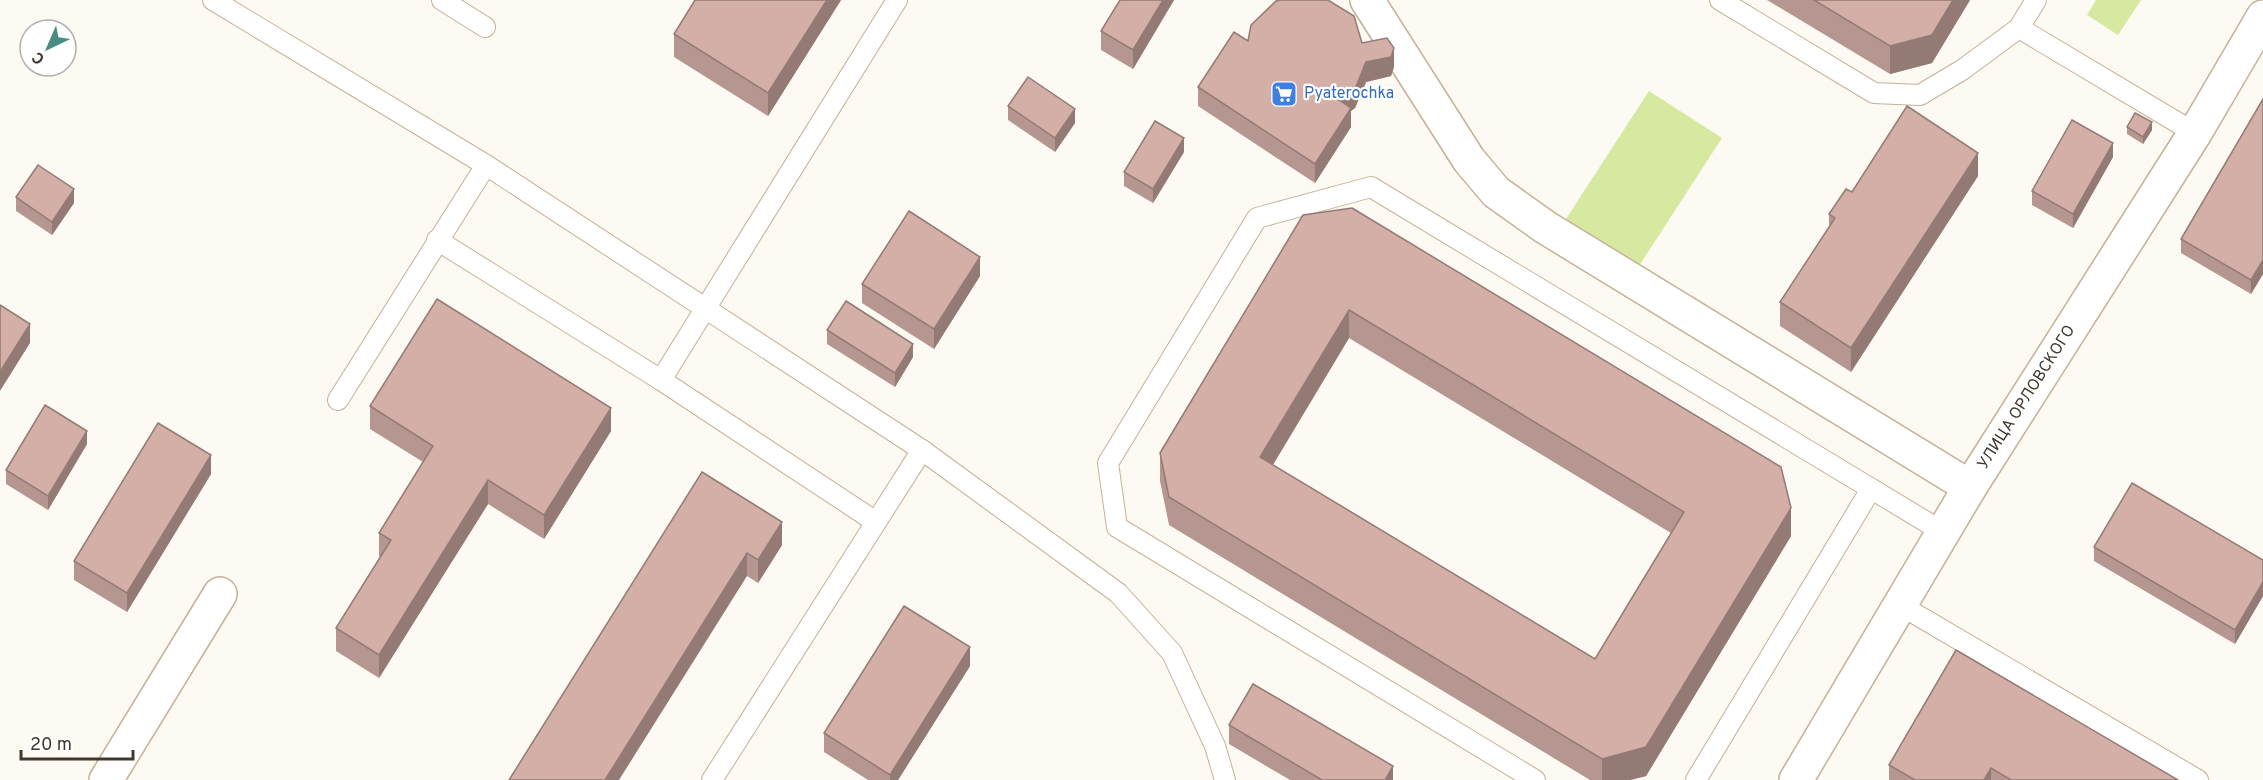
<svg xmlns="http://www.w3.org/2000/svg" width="2263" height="780" font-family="Overpass,sans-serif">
	<rect width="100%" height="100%" fill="#fdf9f3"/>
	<g fill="#d7e9a0">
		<path d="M2096,0H2141L2118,35L2087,15Z"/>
		<path d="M1649,91L1722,138L1637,269L1564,222Z"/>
	</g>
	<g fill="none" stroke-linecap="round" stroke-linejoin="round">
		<g stroke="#c5b195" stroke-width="22">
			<g id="lane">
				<path d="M213,0L486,165L922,450L1118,593L1172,653L1215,746L1225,780"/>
				<path d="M442,0L485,27"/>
				<path d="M1720,0L1874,93L1920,95L1962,70L2019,28L2036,0"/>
				<path d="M2019,28L2195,133"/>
				<path d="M437,240L661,380L876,522"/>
				<path d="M661,380L897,0"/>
				<path d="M338,400L486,165"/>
				<path d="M1900,605L2198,780"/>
				<path d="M712,780L922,450"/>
				<path d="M1535,780L1117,527L1108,463L1257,218L1371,187L1943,532"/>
				<path d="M1696,780L1871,489"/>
			</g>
		</g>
		<g stroke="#c5b195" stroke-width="36">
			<g id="street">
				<path d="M1367,0L1469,160L1496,192L1545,227L1970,487"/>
				<path d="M106,780L220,594"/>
				<path id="s1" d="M1796,780L1970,487L2195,133L2263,17"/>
			</g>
		</g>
		<use href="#lane" stroke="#fff" stroke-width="20"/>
		<use href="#street" stroke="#fff" stroke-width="33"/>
	</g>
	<g fill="#b69690" fill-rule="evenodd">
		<path d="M841,0L768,116L674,57V34Z"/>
		<path d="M1120,0H1174L1133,69L1101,50V31Z"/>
		<path d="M1767,0H1970L1932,63L1890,74Z"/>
		<path d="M1248,41L1362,43L1394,67L1391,76L1366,82L1355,108L1351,111V127L1315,183L1198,106V87Z"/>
		<path d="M2263,99V274L2251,294L2181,253V239Z"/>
		<path d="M1008,106L1075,123L1055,152L1008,120Z"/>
		<path d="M2127,127L2152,130L2143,144L2127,134Z"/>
		<path d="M1184,152L1153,203L1124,186V172Z"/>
		<path d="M2113,157L2073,228L2032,205V191Z"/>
		<path d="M1978,176L1851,372L1780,326V302L1829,228V214L1852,192Z"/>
		<path d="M16,197L74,203L52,235L16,211Z"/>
		<path d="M1303,215L1791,536L1646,776L1630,780H1590L1169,525L1160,481V453ZM1349,338L1671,533L1595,659L1273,465Z"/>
		<path d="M980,276L934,349L862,303V284Z"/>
		<path d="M827,330L913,357L895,387L827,344Z"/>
		<path d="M370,406L611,431L544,539L488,504L379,678L336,651V628L380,557L379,556V533L423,462L370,429Z"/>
		<path d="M87,444L48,510L6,484V470Z"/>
		<path d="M702,472L782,545L758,583L747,576Z"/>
		<path d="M211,474L127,612L74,580V561Z"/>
		<path d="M2094,547L2263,560V596L2235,644L2094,561Z"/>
		<path d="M1956,650L2178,780H1889V765Z"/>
		<path d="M970,666L898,780H868L824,752V733Z"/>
		<path d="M1229,725L1393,780H1290L1229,744Z"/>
	</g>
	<g fill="#947a75">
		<path d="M827,0H841L768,116V93Z"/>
		<path d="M1163,0H1174L1133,69V50Z"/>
		<path d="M1953,0H1970L1932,63L1890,74V46Z"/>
		<path d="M1394,48V67L1391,76L1366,82L1355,108L1351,111V127L1315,183V164L1339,100L1366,62Z"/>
		<path d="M1075,109V123L1055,152V138Z"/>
		<path d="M2152,122V130L2143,144V137Z"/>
		<path d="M1184,138V152L1153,203V189Z"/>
		<path d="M2113,143V157L2073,228V214Z"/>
		<path d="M1978,153V176L1851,372V348Z"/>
		<path d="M74,189V203L52,235V222Z"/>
		<path d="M980,257V276L934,349V329Z"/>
		<path d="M2263,260V274L2251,294V280Z"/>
		<path d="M1349,310V338L1260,486V457Z"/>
		<path d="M30,324V343L0,391V372Z"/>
		<path d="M913,344V357L895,387V373Z"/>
		<path d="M611,408V431L544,539V515Z"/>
		<path d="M87,431V444L48,510V496Z"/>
		<path d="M211,455V474L127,612V593Z"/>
		<path d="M488,480V504L379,678V655Z"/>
		<path d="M1791,508V536L1646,776L1630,780H1602V759Z"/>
		<path d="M782,522V545L758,583V560Z"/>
		<path d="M747,553V576L619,780H605Z"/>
		<path d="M2263,582V596L2235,644V630Z"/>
		<path d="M970,647V666L898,780H890V775Z"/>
		<path d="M1393,766V780H1385Z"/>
		<path d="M1991,768V780H1984Z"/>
	</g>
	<g fill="#d4afa7" stroke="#947a75" stroke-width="1.5" fill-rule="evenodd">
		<path d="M695,0H827L768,93L674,34Z"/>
		<path d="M1120,0H1163L1133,50L1101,31Z"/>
		<path d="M1280,0H1328L1354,16L1362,43L1387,38L1394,48L1391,57L1366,62L1355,89L1339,100L1351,108L1315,164L1198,87L1234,32L1248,41L1251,25L1276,1Z"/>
		<path d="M1814,0H1953L1932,35L1890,46Z"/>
		<path d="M1028,77L1075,109L1055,138L1008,106Z"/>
		<path d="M2263,99V260L2251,280L2181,239Z"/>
		<path d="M1907,106L1978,153L1851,348L1780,302L1835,218L1829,214L1846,189L1852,192Z"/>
		<path d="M2135,113L2152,122L2143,137L2127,127Z"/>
		<path d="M2072,120L2113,143L2073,214L2032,191Z"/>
		<path d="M1155,121L1184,138L1153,189L1124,172Z"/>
		<path d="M38,165L74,189L52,222L16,197Z"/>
		<path d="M1352,208L1781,467L1791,508L1646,747L1602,759L1169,497L1160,453L1303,215ZM1349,310L1684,512L1595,659L1260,457Z"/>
		<path d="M909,211L980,257L934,329L862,284Z"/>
		<path d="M437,299L611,408L544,515L488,480L379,655L336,628L391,540L379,533L433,446L370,406Z"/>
		<path d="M846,301L913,344L895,373L827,330Z"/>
		<path d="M0,305L30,324L0,372Z"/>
		<path d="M45,405L87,431L48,496L6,470Z"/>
		<path d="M158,423L211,455L127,593L74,561Z"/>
		<path d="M702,472L782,522L758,560L747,553L605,780H509Z"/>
		<path d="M2132,483L2263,560V582L2235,630L2094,547Z"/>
		<path d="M904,606L970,647L890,775L824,733Z"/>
		<path d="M1956,650L2178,780H2011L1991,768L1984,780H1915L1889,765Z"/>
		<path d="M1253,684L1393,766L1385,780H1322L1229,725Z"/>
	</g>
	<defs>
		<g id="supermarket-square" transform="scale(1.35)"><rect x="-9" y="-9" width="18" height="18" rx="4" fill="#3f7fe0" stroke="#fff"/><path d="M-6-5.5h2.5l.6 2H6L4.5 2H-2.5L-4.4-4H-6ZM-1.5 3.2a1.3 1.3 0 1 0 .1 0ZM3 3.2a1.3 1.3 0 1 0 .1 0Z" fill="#fff"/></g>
	</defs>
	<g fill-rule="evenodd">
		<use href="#supermarket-square" x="1284" y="94"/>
	</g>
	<g text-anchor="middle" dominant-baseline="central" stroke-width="4.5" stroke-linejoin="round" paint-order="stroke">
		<g font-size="16" fill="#366cbe" stroke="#fff" text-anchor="start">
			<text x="1304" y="94">Pyaterochka</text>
		</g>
		<g font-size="16" fill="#40382d" stroke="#fff">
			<text stroke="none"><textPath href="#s1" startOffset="447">УЛИЦА ОРЛОВСКОГО</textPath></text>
		</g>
	</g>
	<g transform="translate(48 48) rotate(224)"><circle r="28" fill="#ffffff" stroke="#b3afab" stroke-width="1.5"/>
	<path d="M0-4.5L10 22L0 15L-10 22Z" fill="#498d81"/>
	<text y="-9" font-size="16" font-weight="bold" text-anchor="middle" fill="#40382d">С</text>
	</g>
	<path d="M21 750v9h112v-9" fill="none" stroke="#40382d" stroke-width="3"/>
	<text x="30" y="750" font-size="18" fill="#40382d" stroke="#ffffff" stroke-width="4.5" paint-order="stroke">20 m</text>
</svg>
